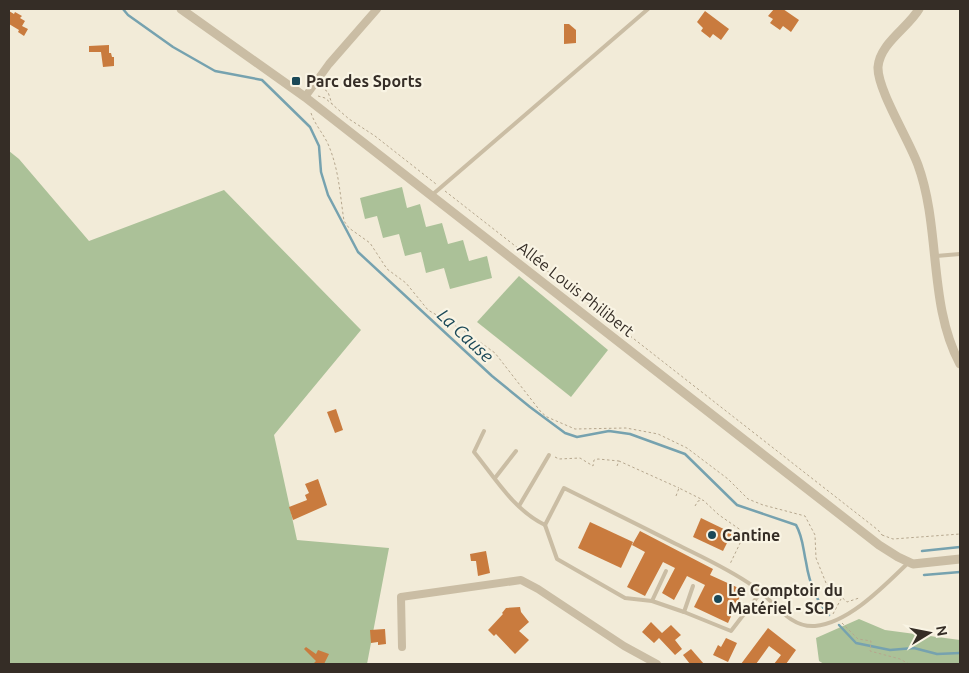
<svg xmlns="http://www.w3.org/2000/svg" width="969" height="673" font-family="Ubuntu,sans-serif">
	<rect width="100%" height="100%" fill="#f2ebd8"/>
	<g fill="#abc198">
		<path d="M9,151L19,159L89,241L224,190L361,330L274,435L297,540L389,548L367,664H9Z"/>
		<path d="M402,187L407,208L420,204L426,227L442,223L448,244L463,240L469,261L487,256L492,278L450,289L444,268L426,273L421,252L405,256L399,234L383,238L377,216L365,219L360,198Z"/>
		<path d="M519,276L608,350L571,397L477,322Z"/>
		<path d="M859,619L885,630L960,640V664H824L819,661L816,638Z"/>
	</g>
	<g fill="none" stroke-linecap="round" stroke-linejoin="round">
		<g stroke="#76a2af" stroke-width="2.5">
			<path d="M123,9L128,15L173,47L215,71L262,80L310,127L319,146L321,172L328,195L358,252L492,376L530,407L565,433L577,437L609,431L630,434L685,454L737,505L796,525C803,537 803,549 806,562C809,581 816,601 829,615"/>
			<path d="M922,551L960,547"/>
			<path d="M924,575L960,572"/>
			<path d="M839,625L856,643L890,650L914,648L937,654L960,653"/>
		</g>
	</g>
	<g fill="#c97b3e">
		<path d="M774,9H783L799,20L791,32L783,26L780,30L770,23L773,19L768,16Z"/>
		<path d="M9,11L14,14L15,12L22,16L20,18L25,21L22,26L28,29L24,36L18,32L19,30L9,24Z"/>
		<path d="M705,11L729,29L721,40L713,34L710,38L701,31L703,28L697,22Z"/>
		<path d="M564,24H569L576,30V43L564,44Z"/>
		<path d="M109,45V53H111L112,57H114V66L103,67L101,52H89V46Z"/>
		<path d="M336,409L343,430L335,433L327,412Z"/>
		<path d="M318,479L327,505L293,520L289,507L307,500L305,495L309,493L305,484Z"/>
		<path d="M701,518L732,533L723,551L693,537Z"/>
		<path d="M590,522L633,542L621,568L578,548Z"/>
		<path d="M640,531L713,569L710,575L743,590L728,623L694,607L705,585L687,576L674,600L662,593L675,568L663,562L645,596L627,587L645,552L632,545Z"/>
		<path d="M486,551L490,573L478,576L476,561H471L470,554Z"/>
		<path d="M520,607L521,612L529,622L519,631L529,640L515,654L496,634L494,636L488,630L503,614L502,613L506,608Z"/>
		<path d="M651,622L662,633L671,625L681,635L675,640L682,649L675,655L659,638L654,643L642,632Z"/>
		<path d="M768,628L796,650L786,664H774L781,655L769,646L756,664H741Z"/>
		<path d="M385,629L386,644L378,645V642L371,643L370,630Z"/>
		<path d="M726,638L737,643L728,662L713,655L718,645L721,647Z"/>
		<path d="M306,647L316,654L318,650L329,654L324,664H313L316,661L304,649Z"/>
		<path d="M691,649L704,664H690L683,655Z"/>
	</g>
	<g fill="none" stroke-linecap="round" stroke-linejoin="round">
		<g stroke="#b6a78e" stroke-width="1" stroke-dasharray="2.5 2.5" stroke-linecap="butt">
			<path d="M321,87L328,92L332,104"/>
			<path d="M318,96L325,98L349,119L375,136L436,184"/>
			<path d="M311,113C315,125 323,133 328,144C339,169 340,195 344,221L349,228L370,243L387,269L406,283L428,310L466,332L495,353L541,412L547,417L575,429L626,428L658,434L687,448L728,479L748,499L763,505L805,516L815,535L816,558L826,583L847,602L859,598"/>
			<path d="M445,191L878,530L882,535"/>
			<path d="M555,457L559,459L580,458L593,466L594,460L598,459L619,461"/>
			<path d="M617,466L619,461L679,488"/>
			<path d="M676,496L679,488L701,499"/>
			<path d="M695,506L698,501L703,500L719,515L745,533L730,564"/>
			<path d="M882,535L893,539L960,534"/>
			<path d="M833,614L841,599"/>
			<path d="M842,623L858,639L871,641L870,651L900,659L909,664"/>
		</g>
		<g stroke="#cabda4" stroke-width="4">
			<path d="M432,195L648,9"/>
			<path d="M936,256L960,254"/>
			<path d="M484,431L474,452C495,478 514,510 545,525L557,559L625,598L652,601"/>
			<path d="M495,478L516,451"/>
			<path d="M519,506L549,455"/>
			<path d="M545,525L564,488C602,507 639,525 676,544C702,557 729,569 753,586C773,599 788,628 815,626C849,623 885,585 908,563"/>
			<path d="M666,571L652,601L684,612L731,631L761,592"/>
			<path d="M684,612L693,586"/>
		</g>
		<g stroke="#cabda4" stroke-width="8">
			<path d="M305,97L329,64L377,9"/>
			<path d="M402,647L401,597L521,580L538,589L624,646L657,664"/>
		</g>
		<g stroke="#cabda4" stroke-width="9">
			<path d="M181,9L305,97L879,545L898,557L913,564L960,559"/>
			<path d="M919,9C908,28 880,43 878,67C877,89 909,140 918,165C941,228 928,305 960,364"/>
		</g>
	</g>
	<g fill="#1a4857" stroke="#f9f4e4" stroke-width="2">
		<rect x="291" y="76" width="10" height="10" rx="2.5"/>
		<circle cx="712" cy="535" r="5"/>
		<circle cx="718" cy="599" r="5"/>
	</g>
	<g text-anchor="middle" dominant-baseline="central" stroke-width="4.5" stroke-linejoin="round" paint-order="stroke">
		<g font-size="16" font-weight="bold" fill="#352d26" stroke="#f9f4e4" text-anchor="start">
			<text x="306" y="81">Parc des Sports</text>
			<text x="722" y="535">Cantine</text>
			<text x="728" y="590">Le Comptoir du<tspan x="728" dy="18">Matériel - SCP</tspan></text>
		</g>
		<g font-size="16" fill="#352d26" stroke="#f9f4e4">
			<text transform="translate(576 289) rotate(38)">Allée Louis Philibert</text>
		</g>
		<g font-size="18" font-style="italic" fill="#1a4857" stroke="#f9f4e4">
			<text transform="translate(466 335) rotate(43)">La Cause</text>
		</g>
	</g>
	<rect width="969" height="673" fill="none" stroke="#352d26" stroke-width="20"/>
	<g transform="translate(929 633) rotate(80)" stroke="#f9f4e4" stroke-width="4" paint-order="stroke">
	<path d="M0-4L9 19L0 12L-9 19Z" fill="#352d26"/>
	<text y="-8" font-size="14" font-weight="bold" text-anchor="middle" fill="#352d26">N</text>
	</g>
</svg>
